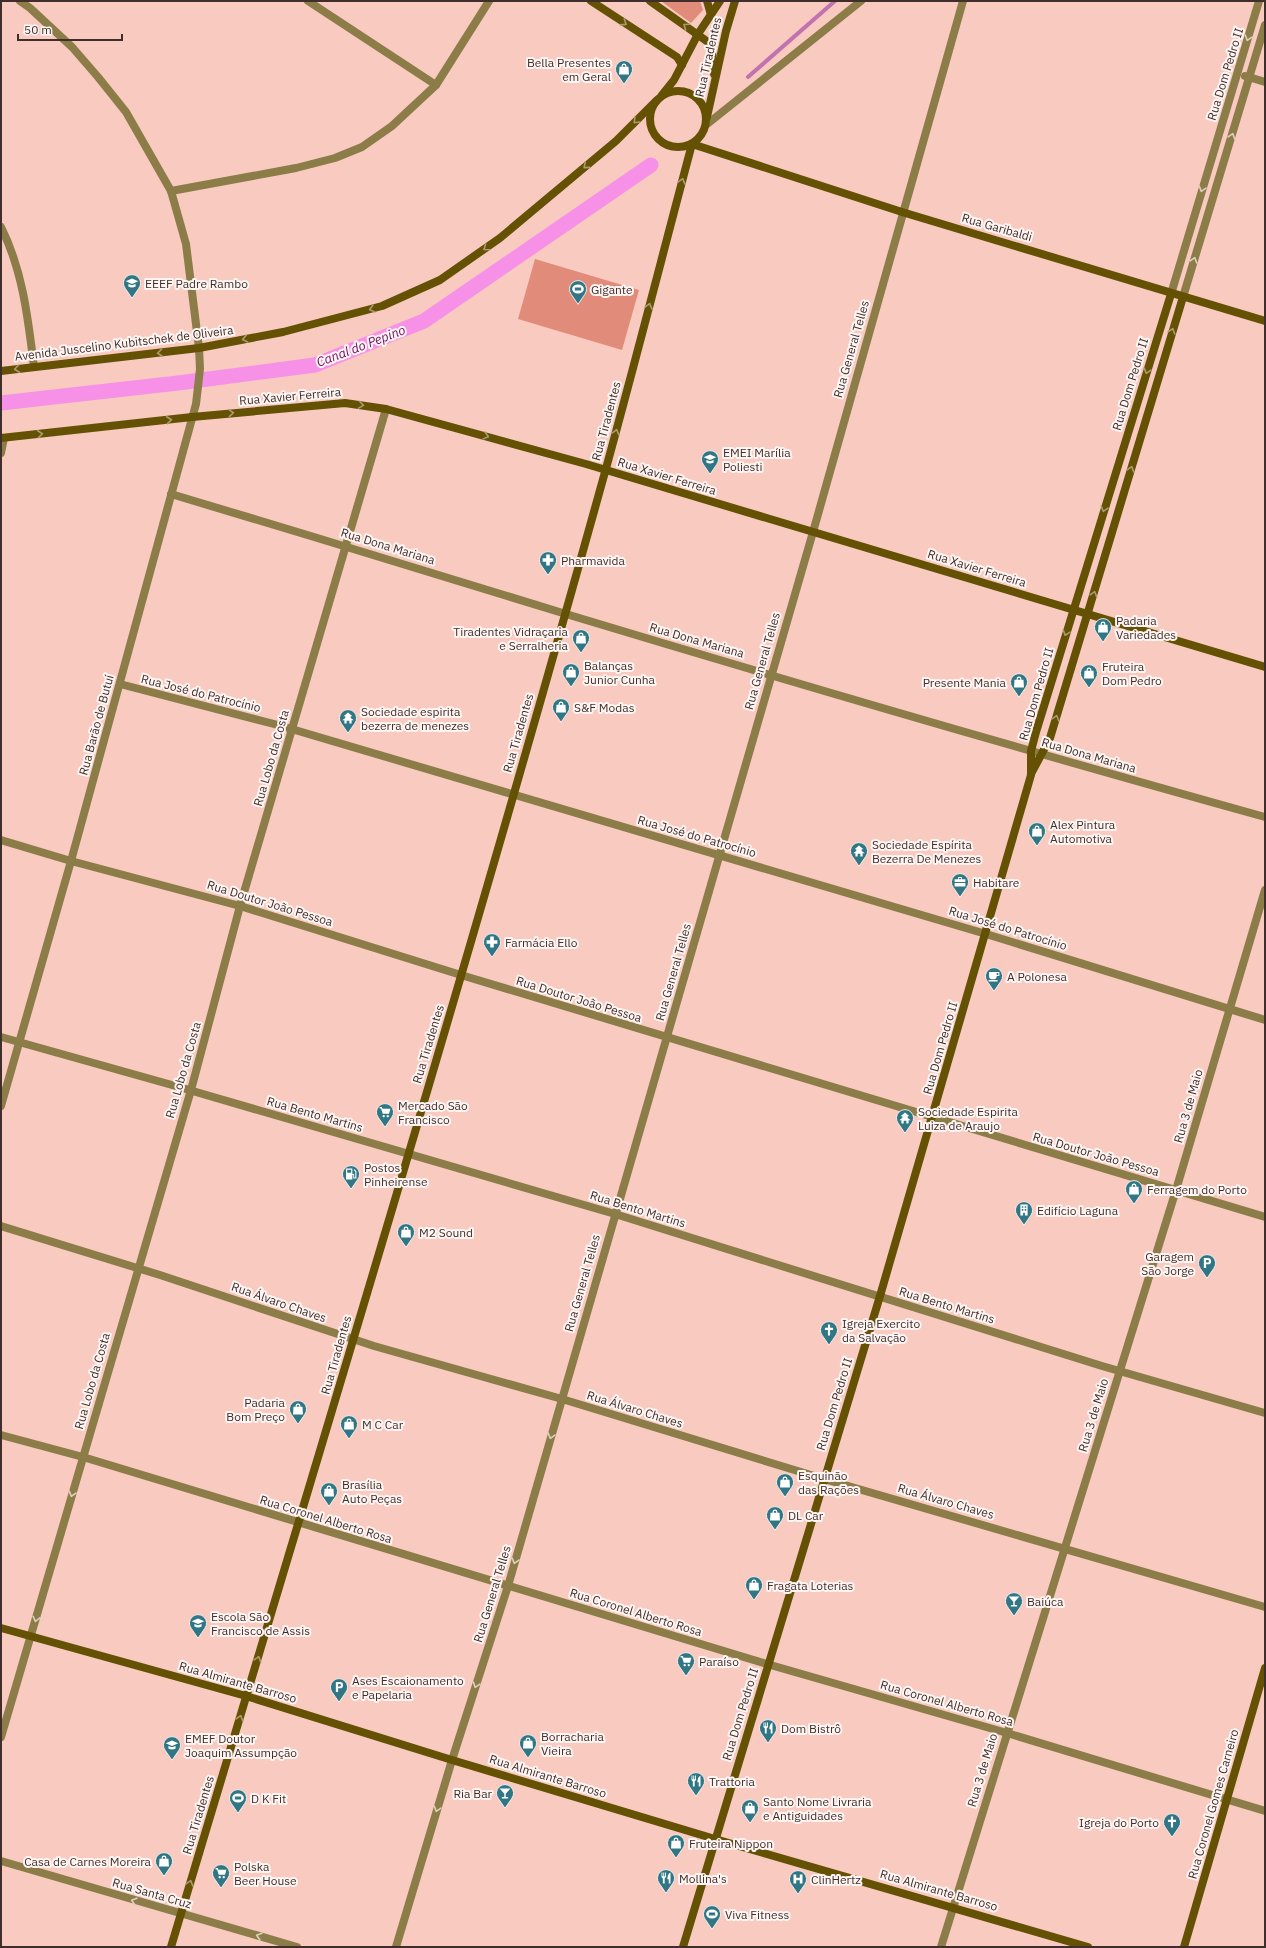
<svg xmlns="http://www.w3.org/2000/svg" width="1266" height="1948" font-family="'IBM Plex Sans',sans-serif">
	<rect width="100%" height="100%" fill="#f8cac0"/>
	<g fill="#e18c7a">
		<path d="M661,1H700L703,10L691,23Z"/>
		<path d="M535,259L639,290L622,350L518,319Z"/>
	</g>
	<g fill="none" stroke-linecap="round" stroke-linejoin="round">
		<path stroke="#c073ae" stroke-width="4" d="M748,77L835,1"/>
		<path stroke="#f790e7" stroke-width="15" d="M1,403L178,383L315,365L424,321L651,165"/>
		<g stroke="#8c7c48" stroke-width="8">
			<path d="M308,1L436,85"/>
			<path d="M1245,76L1265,82"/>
			<path d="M706,125L861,1"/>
			<path d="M171,191L296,168L335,158L362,147L392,126L436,85L489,1"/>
			<path d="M1,227C23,271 28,319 34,367"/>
			<path d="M1171,294L1259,1"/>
			<path d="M1183,297L1265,25"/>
			<path d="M1,453L4,438"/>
			<path d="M171,494C303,533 434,574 566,614C798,684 1031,752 1265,817"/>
			<path d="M120,684L278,725L986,934L1265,1020"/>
			<path d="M1,840L71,861L240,906L461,975L1265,1217"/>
			<path d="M1,1037L172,1085L615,1214L1102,1366L1265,1413"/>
			<path d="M1,1106L71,861L196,404L200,369L199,348L186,244L171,191L126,112L98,77L72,47L30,8L20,1"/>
			<path d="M1,1226L160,1275L374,1346L562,1399L824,1479L1265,1607"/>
			<path d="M1,1435L83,1457L767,1664L1007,1733L1265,1811"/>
			<path d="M1,1737L191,1090L240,906L386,409"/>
			<path d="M1,1861L297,1947"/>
			<path d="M396,1947L452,1760L508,1586L813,532L963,1"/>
			<path d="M941,1947L1176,1190L1265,890"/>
		</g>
		<g stroke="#645104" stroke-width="8">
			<path d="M591,1L677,57L682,65"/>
			<path d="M650,1L708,42L712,51L714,74"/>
			<path d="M707,1L711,15"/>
			<circle cx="678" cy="119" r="28"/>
			<path d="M662,95L674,80L698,34L720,1"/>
			<path d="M707,117L726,31L735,1"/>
			<path d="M692,144L902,212L1265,321"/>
			<path d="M1,371L199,348L283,332L382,306L440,280L500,238L616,141L656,101"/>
			<path d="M1,438L192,417L345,403L386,409L586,464L1265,667"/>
			<path d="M1031,774L1050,738L1183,297"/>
			<path d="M1,1628L246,1696L452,1760L715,1839L1088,1947"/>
			<path d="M171,1947C318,1456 468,966 605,472C635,363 663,253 692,144"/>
			<path d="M683,1947L880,1296L1031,775V751L1036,732L1171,294"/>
			<path d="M1184,1947L1265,1668"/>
		</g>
	</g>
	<defs><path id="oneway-chevron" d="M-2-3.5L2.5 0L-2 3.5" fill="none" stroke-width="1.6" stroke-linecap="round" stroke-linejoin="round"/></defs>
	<g stroke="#aa9b70">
		<use href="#oneway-chevron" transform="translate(624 23) rotate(33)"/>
		<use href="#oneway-chevron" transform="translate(686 26) rotate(-145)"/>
		<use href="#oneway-chevron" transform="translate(636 121) rotate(135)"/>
		<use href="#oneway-chevron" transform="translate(586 166) rotate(140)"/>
		<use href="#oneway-chevron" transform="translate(682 181) rotate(-75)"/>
		<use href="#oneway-chevron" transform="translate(486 248) rotate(145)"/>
		<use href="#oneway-chevron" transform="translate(649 306) rotate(-75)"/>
		<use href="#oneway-chevron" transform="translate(372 309) rotate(165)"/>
		<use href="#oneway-chevron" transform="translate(1172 331) rotate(-73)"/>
		<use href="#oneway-chevron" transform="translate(245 339) rotate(169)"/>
		<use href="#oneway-chevron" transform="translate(160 353) rotate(173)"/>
		<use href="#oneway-chevron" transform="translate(17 369) rotate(173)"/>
		<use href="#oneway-chevron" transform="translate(1147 371) rotate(107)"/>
		<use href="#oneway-chevron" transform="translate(361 405) rotate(9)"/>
		<use href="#oneway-chevron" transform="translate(231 413) rotate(-5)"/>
		<use href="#oneway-chevron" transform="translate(169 420) rotate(-6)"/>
		<use href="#oneway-chevron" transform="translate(616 432) rotate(-75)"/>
		<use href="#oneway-chevron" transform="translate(40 434) rotate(-6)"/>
		<use href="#oneway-chevron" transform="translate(486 436) rotate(15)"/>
		<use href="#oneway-chevron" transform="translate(1131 469) rotate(-73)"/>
		<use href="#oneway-chevron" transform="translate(1104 509) rotate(107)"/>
		<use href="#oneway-chevron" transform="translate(1094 594) rotate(-73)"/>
		<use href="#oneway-chevron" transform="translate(1066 633) rotate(107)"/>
		<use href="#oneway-chevron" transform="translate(1056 718) rotate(-73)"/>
		<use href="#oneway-chevron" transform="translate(258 1659) rotate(-73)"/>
		<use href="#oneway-chevron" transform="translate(240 1718) rotate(-73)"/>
		<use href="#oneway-chevron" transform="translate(190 1883) rotate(-73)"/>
	</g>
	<g stroke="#dcd1c0">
		<use href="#oneway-chevron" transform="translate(1248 38) rotate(107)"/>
		<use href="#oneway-chevron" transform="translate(1232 136) rotate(-73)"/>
		<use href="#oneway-chevron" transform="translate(1202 189) rotate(107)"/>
		<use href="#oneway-chevron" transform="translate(1194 260) rotate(-73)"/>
		<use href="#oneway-chevron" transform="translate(551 1436) rotate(106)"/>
		<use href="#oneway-chevron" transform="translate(72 1494) rotate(106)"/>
		<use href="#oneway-chevron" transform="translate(515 1561) rotate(106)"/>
		<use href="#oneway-chevron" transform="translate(36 1619) rotate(104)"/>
		<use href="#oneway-chevron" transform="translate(476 1685) rotate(108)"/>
		<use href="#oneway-chevron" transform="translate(437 1809) rotate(107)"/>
		<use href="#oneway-chevron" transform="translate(134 1901) rotate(-164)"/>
		<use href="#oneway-chevron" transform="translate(259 1936) rotate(-164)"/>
	</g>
	<defs>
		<g id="shop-pin" transform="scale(0.9)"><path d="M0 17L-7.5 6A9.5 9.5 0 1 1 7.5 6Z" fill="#307684" stroke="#fff5f3"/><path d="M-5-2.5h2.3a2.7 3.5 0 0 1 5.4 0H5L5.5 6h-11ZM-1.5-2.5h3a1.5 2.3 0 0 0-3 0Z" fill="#fff"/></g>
		<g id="school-pin" transform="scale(0.9)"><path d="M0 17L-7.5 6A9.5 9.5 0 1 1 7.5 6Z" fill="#307684" stroke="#fff5f3"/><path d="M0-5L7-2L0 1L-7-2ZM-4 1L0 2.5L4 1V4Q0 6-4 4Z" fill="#fff"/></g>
		<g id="stadium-pin" transform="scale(0.9)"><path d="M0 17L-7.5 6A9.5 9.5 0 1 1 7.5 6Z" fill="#307684" stroke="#fff5f3"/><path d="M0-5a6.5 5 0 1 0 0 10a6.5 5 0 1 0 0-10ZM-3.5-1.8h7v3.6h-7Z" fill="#fff"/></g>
		<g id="pharmacy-pin" transform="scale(0.9)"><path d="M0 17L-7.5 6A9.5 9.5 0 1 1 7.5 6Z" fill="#307684" stroke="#fff5f3"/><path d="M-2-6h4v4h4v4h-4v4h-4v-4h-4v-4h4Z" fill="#fff"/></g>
		<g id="temple-pin" transform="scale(0.9)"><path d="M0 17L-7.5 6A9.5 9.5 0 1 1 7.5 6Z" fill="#307684" stroke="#fff5f3"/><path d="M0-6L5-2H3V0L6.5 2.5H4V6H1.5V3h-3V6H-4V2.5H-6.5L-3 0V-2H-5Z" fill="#fff"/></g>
		<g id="office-pin" transform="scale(0.9)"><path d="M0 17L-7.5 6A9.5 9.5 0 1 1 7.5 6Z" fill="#307684" stroke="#fff5f3"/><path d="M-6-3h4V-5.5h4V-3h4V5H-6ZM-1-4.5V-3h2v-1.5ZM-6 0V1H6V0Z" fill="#fff"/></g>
		<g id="cafe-pin" transform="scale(0.9)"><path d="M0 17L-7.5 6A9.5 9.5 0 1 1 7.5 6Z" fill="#307684" stroke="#fff5f3"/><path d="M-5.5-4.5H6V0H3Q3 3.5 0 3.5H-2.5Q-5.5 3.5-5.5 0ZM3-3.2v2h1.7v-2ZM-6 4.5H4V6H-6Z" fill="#fff"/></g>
		<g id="supermarket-pin" transform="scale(0.9)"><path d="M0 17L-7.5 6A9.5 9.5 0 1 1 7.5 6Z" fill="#307684" stroke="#fff5f3"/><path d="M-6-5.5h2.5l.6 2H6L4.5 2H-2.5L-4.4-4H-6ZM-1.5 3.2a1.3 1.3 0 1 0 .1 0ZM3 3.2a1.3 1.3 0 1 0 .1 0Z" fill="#fff"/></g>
		<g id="fuel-pin" transform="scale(0.9)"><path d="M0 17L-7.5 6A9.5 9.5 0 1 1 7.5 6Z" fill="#307684" stroke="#fff5f3"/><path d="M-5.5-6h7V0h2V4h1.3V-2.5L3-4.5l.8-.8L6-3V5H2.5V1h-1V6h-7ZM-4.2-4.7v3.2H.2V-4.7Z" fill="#fff"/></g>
		<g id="building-pin" transform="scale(0.9)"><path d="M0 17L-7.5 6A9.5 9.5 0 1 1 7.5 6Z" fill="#307684" stroke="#fff5f3"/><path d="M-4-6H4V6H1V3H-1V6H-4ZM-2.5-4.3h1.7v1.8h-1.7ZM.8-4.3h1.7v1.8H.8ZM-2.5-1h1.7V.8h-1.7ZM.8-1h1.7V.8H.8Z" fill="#fff"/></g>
		<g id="parking-pin" transform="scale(0.9)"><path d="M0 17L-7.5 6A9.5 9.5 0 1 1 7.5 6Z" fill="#307684" stroke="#fff5f3"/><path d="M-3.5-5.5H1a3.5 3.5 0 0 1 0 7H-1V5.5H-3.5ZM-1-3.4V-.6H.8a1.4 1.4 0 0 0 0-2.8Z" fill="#fff"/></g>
		<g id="church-pin" transform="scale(0.9)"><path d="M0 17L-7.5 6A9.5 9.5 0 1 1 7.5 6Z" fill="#307684" stroke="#fff5f3"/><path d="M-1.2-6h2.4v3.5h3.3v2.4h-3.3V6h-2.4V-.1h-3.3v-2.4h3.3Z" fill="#fff"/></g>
		<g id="bar-pin" transform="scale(0.9)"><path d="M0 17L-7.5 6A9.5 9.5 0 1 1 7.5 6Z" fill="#307684" stroke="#fff5f3"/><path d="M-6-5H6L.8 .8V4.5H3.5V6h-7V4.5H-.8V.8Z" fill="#fff"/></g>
		<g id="restaurant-pin" transform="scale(0.9)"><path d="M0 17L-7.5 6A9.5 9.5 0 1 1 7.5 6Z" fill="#307684" stroke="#fff5f3"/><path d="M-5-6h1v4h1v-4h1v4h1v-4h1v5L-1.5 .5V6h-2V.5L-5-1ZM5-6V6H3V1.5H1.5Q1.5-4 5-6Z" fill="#fff"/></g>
		<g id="hospital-pin" transform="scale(0.9)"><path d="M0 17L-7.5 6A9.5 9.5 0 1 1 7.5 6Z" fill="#307684" stroke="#fff5f3"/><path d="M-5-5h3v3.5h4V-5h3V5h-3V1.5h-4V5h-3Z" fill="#fff"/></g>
	</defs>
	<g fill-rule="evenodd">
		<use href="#shop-pin" x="624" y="69"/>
		<use href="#school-pin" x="132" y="283"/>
		<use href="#stadium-pin" x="578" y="289"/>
		<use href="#school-pin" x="710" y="459"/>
		<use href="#pharmacy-pin" x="548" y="560"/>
		<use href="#shop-pin" x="1103" y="627"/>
		<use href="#shop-pin" x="581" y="638"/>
		<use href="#shop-pin" x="571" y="672"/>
		<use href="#shop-pin" x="1089" y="673"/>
		<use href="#shop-pin" x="1019" y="682"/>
		<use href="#shop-pin" x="561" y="707"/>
		<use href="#temple-pin" x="348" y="718"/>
		<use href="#shop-pin" x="1037" y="831"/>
		<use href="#temple-pin" x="859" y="851"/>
		<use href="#office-pin" x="960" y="882"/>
		<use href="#pharmacy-pin" x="492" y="942"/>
		<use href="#cafe-pin" x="994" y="976"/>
		<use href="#supermarket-pin" x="385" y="1112"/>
		<use href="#temple-pin" x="905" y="1118"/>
		<use href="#fuel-pin" x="351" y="1174"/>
		<use href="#shop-pin" x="1134" y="1189"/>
		<use href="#building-pin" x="1024" y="1210"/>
		<use href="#shop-pin" x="406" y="1232"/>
		<use href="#parking-pin" x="1207" y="1263"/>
		<use href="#church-pin" x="829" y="1330"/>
		<use href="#shop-pin" x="298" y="1409"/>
		<use href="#shop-pin" x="349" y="1424"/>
		<use href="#shop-pin" x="785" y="1482"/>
		<use href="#shop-pin" x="329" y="1491"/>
		<use href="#shop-pin" x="775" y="1515"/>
		<use href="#shop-pin" x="754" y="1585"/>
		<use href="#bar-pin" x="1014" y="1601"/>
		<use href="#school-pin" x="198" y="1623"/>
		<use href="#supermarket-pin" x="686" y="1661"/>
		<use href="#parking-pin" x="339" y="1687"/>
		<use href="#restaurant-pin" x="768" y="1728"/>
		<use href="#shop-pin" x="528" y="1743"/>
		<use href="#school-pin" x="172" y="1745"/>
		<use href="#restaurant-pin" x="696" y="1781"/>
		<use href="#bar-pin" x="505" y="1793"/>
		<use href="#stadium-pin" x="238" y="1798"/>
		<use href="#shop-pin" x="750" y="1808"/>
		<use href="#church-pin" x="1172" y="1822"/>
		<use href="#shop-pin" x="676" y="1843"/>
		<use href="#shop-pin" x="164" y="1861"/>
		<use href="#supermarket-pin" x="221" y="1873"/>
		<use href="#restaurant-pin" x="666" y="1878"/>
		<use href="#hospital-pin" x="798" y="1879"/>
		<use href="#stadium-pin" x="712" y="1914"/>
	</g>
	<g text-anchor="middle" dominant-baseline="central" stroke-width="4" stroke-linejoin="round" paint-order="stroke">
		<g font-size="12" fill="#3f2e2a" stroke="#fff5f3">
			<text transform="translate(708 57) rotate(-77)">Rua Tiradentes</text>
			<text transform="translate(1225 74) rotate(-73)">Rua Dom Pedro II</text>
			<text transform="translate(997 227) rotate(16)">Rua Garibaldi</text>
			<text transform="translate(124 343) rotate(-7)">Avenida Juscelino Kubitschek de Oliveira</text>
			<text transform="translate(851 349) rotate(-74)">Rua General Telles</text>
			<text transform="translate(1130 384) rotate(-73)">Rua Dom Pedro II</text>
			<text transform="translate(290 396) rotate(-5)">Rua Xavier Ferreira</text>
			<text transform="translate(606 421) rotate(-75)">Rua Tiradentes</text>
			<text transform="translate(667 476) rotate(17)">Rua Xavier Ferreira</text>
			<text transform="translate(388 546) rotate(17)">Rua Dona Mariana</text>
			<text transform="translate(977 568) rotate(17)">Rua Xavier Ferreira</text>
			<text transform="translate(697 640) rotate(16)">Rua Dona Mariana</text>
			<text transform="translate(762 661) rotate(-74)">Rua General Telles</text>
			<text transform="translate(201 693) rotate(14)">Rua José do Patrocínio</text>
			<text transform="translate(1036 694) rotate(-74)">Rua Dom Pedro II</text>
			<text transform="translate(96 725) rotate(-75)">Rua Barão de Butuí</text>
			<text transform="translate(518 733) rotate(-74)">Rua Tiradentes</text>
			<text transform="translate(1089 755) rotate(16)">Rua Dona Mariana</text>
			<text transform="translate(271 758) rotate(-74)">Rua Lobo da Costa</text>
			<text transform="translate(697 836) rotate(16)">Rua José do Patrocínio</text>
			<text transform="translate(270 903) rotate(17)">Rua Doutor João Pessoa</text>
			<text transform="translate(1008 928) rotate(17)">Rua José do Patrocínio</text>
			<text transform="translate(673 972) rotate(-74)">Rua General Telles</text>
			<text transform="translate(579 999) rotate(17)">Rua Doutor João Pessoa</text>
			<text transform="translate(428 1044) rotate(-73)">Rua Tiradentes</text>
			<text transform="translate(940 1048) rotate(-74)">Rua Dom Pedro II</text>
			<text transform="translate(183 1070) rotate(-74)">Rua Lobo da Costa</text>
			<text transform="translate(1188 1106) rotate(-74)">Rua 3 de Maio</text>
			<text transform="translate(315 1114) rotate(16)">Rua Bento Martins</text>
			<text transform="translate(1096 1154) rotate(16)">Rua Doutor João Pessoa</text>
			<text transform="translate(638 1209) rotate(17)">Rua Bento Martins</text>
			<text transform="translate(582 1283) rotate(-74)">Rua General Telles</text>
			<text transform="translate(279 1302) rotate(19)">Rua Álvaro Chaves</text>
			<text transform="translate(947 1305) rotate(17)">Rua Bento Martins</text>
			<text transform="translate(336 1355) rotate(-74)">Rua Tiradentes</text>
			<text transform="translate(92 1381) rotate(-74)">Rua Lobo da Costa</text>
			<text transform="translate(834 1404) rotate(-73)">Rua Dom Pedro II</text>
			<text transform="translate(635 1409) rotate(17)">Rua Álvaro Chaves</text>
			<text transform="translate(1093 1415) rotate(-73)">Rua 3 de Maio</text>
			<text transform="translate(946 1501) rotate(16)">Rua Álvaro Chaves</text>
			<text transform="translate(326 1519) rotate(17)">Rua Coronel Alberto Rosa</text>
			<text transform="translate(492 1594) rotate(-73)">Rua General Telles</text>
			<text transform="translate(636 1612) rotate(17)">Rua Coronel Alberto Rosa</text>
			<text transform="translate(238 1682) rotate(16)">Rua Almirante Barroso</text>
			<text transform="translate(947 1703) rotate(16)">Rua Coronel Alberto Rosa</text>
			<text transform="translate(740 1714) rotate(-73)">Rua Dom Pedro II</text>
			<text transform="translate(982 1770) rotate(-73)">Rua 3 de Maio</text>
			<text transform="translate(548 1776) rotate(17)">Rua Almirante Barroso</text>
			<text transform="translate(1213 1804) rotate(-74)">Rua Coronel Gomes Carneiro</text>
			<text transform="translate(198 1815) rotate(-73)">Rua Tiradentes</text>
			<text transform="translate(939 1890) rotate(16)">Rua Almirante Barroso</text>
			<text transform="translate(152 1893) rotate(16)">Rua Santa Cruz</text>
		</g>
		<g font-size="12" fill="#3f2e2a" stroke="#fff5f3" text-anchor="start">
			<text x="611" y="62" text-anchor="end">Bella Presentes<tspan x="611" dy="14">em Geral</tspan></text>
			<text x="145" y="283">EEEF Padre Rambo</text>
			<text x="591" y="289">Gigante</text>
			<text x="723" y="452">EMEI Marília<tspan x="723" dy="14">Poliesti</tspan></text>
			<text x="561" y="560">Pharmavida</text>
			<text x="1116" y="620">Padaria<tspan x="1116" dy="14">Variedades</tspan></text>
			<text x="568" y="631" text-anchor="end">Tiradentes Vidraçaria<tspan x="568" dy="14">e Serralheria</tspan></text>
			<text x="584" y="665">Balanças<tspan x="584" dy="14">Junior Cunha</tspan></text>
			<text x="1102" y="666">Fruteira<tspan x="1102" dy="14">Dom Pedro</tspan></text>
			<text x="1006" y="682" text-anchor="end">Presente Mania</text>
			<text x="574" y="707">S&amp;F Modas</text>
			<text x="361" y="711">Sociedade espirita<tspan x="361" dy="14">bezerra de menezes</tspan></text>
			<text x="1050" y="824">Alex Pintura<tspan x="1050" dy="14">Automotiva</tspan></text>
			<text x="872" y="844">Sociedade Espírita<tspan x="872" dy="14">Bezerra De Menezes</tspan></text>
			<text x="973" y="882">Habitare</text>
			<text x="505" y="942">Farmácia Ello</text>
			<text x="1007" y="976">A Polonesa</text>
			<text x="398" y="1105">Mercado São<tspan x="398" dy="14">Francisco</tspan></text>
			<text x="918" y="1111">Sociedade Espirita<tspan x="918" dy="14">Luiza de Araujo</tspan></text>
			<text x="364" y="1167">Postos<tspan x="364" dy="14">Pinheirense</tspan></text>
			<text x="1147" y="1189">Ferragem do Porto</text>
			<text x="1037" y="1210">Edifício Laguna</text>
			<text x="419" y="1232">M2 Sound</text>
			<text x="1194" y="1256" text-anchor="end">Garagem<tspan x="1194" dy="14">São Jorge</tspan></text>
			<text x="842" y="1323">Igreja Exercito<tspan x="842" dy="14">da Salvação</tspan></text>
			<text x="285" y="1402" text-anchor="end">Padaria<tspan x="285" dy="14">Bom Preço</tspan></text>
			<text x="362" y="1424">M C Car</text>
			<text x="798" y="1475">Esquinão<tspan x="798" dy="14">das Rações</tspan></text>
			<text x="342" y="1484">Brasília<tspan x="342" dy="14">Auto Peças</tspan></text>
			<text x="788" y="1515">DL Car</text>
			<text x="767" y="1585">Fragata Loterias</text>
			<text x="1027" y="1601">Baiúca</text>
			<text x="211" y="1616">Escola São<tspan x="211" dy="14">Francisco de Assis</tspan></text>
			<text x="699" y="1661">Paraíso</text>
			<text x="352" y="1680">Ases Escaionamento<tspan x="352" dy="14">e Papelaria</tspan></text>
			<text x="781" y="1728">Dom Bistrô</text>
			<text x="541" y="1736">Borracharia<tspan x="541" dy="14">Vieira</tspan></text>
			<text x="185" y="1738">EMEF Doutor<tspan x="185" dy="14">Joaquim Assumpção</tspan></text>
			<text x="709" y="1781">Trattoria</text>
			<text x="492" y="1793" text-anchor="end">Ria Bar</text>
			<text x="251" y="1798">D K Fit</text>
			<text x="763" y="1801">Santo Nome Livraria<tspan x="763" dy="14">e Antiguidades</tspan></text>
			<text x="1159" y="1822" text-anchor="end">Igreja do Porto</text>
			<text x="689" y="1843">Fruteira Nippon</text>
			<text x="151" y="1861" text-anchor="end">Casa de Carnes Moreira</text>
			<text x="234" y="1866">Polska<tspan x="234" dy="14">Beer House</tspan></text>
			<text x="679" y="1878">Mollina's</text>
			<text x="811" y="1879">ClinHertz</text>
			<text x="725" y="1914">Viva Fitness</text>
		</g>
		<g font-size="13" font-style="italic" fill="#6b0c62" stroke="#fff5f3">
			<text transform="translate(361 346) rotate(-21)">Canal do Pepino</text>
		</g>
	</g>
	<rect width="1266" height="1948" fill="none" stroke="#3f2e2a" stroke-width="4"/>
	<path d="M18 34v6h104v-6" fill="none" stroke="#3f2e2a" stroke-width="2"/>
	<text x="24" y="34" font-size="12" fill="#3f2e2a" stroke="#fff5f3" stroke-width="3" paint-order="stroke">50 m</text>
</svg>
